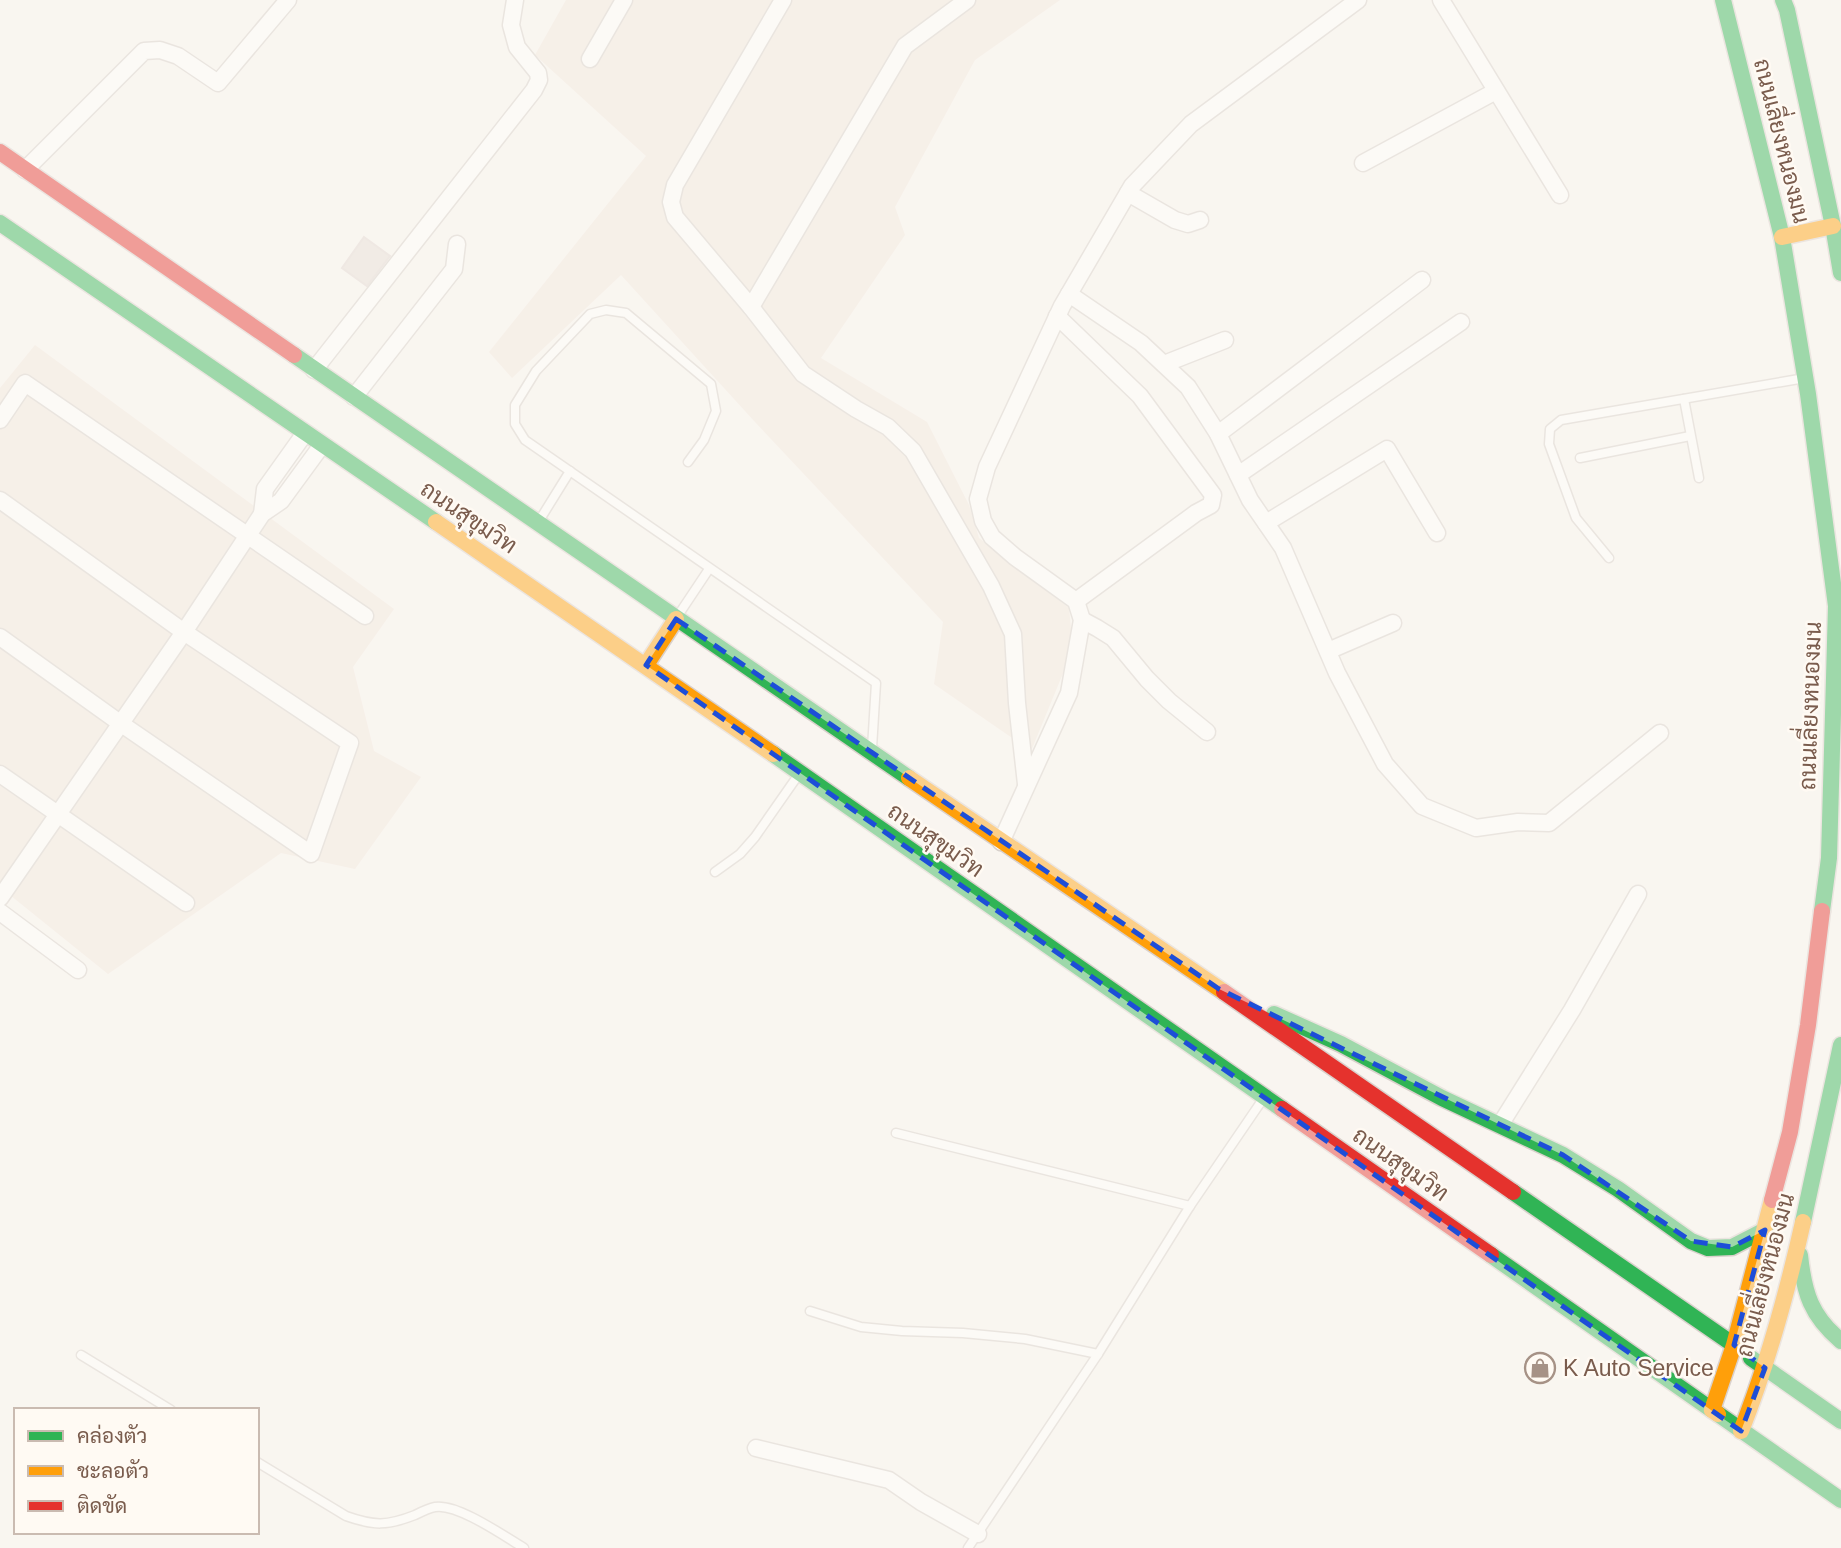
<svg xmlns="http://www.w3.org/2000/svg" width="1841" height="1548" font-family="Helvetica,Sarabun,sans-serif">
	<rect width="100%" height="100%" fill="#f9f5f0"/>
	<g fill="#f2e8de">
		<path d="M566,0H1060L975,60L895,207L905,235L821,358L927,422L969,505L979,538L1069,608L1073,649L1031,751L934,684L943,622L755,422L621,275L512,378L489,352L646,156L535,55Z"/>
		<path d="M35,345L394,609L353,667L374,751L421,777L355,869L281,853L108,974L0,887V388Z"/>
	</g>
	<path fill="#e6ded7" stroke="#e2d8d2" stroke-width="2" d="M364,237L390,256L367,286L342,268Z"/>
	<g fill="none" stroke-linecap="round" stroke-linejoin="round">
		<g stroke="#d7d1cb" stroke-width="11">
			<g id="lane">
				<path d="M1684,399L1699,478"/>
				<path d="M1580,458L1690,436"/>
				<path d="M688,462L704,440L716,411L711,384L626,313L606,310L590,314L536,371L515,405V424L525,440L876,683L872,748"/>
				<path d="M539,521L570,471"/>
				<path d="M1609,558L1576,518L1549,444L1550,429L1561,420L1799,379"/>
				<path d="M677,617L709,569"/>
				<path d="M715,872L740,854L755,837L799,774"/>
				<path d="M896,1133L1190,1206"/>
				<path d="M810,1311L861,1327L902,1331L963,1333L1025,1339L1098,1354"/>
				<path d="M81,1355L171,1410"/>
				<path d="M257,1462L346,1516C374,1526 387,1526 415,1515C421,1512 429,1508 435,1507C457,1503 504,1536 524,1548"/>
				<path d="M968,1548L1098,1354L1190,1206L1263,1099"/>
			</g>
		</g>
		<g stroke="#d7d1cb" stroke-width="19">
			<g id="street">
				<path d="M783,0L675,185L671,202L675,217L751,307L803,374L856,409L888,427L913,451L991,586L1013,634L1017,703L1026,784"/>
				<path d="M1441,0L1560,195"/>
				<path d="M590,59L624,0"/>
				<path d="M1363,163L1496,91"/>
				<path d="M25,170L144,51L160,50L178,56L218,83L288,0"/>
				<path d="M1128,193L1175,220L1188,224L1200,220"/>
				<path d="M1069,294L1141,343L1188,387L1218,434L1250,500L1283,548L1337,673L1385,764L1422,806L1476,828L1518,822L1549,823L1660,733"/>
				<path d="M751,307L905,46L967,0"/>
				<path d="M1057,316L1140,396L1213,495L1211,505L1196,513L1076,601"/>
				<path d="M1164,364L1225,340"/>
				<path d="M314,370L534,90L539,80L538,73L517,47L511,25L515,0"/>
				<path d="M354,397L454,269L457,244"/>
				<path d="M0,420L25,383L365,616"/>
				<path d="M1218,434L1422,280"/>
				<path d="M1238,475L1461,322"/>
				<path d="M0,500L184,632L350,743L311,854L120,723L0,637"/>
				<path d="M262,514L265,489L305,433"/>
				<path d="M1266,523L1387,449L1437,533"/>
				<path d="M1082,620L1097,628L1113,638L1147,679L1169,701L1207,732"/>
				<path d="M1328,651L1393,623"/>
				<path d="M0,774L186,903"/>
				<path d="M1001,842L1069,693L1082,620L1076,601L1015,557L992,537L983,521L978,499L987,467L1062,306L1132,186L1191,124L1358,0"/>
				<path d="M0,898L184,632L262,514L281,501L322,445"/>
				<path d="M0,912L78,970"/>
				<path d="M1500,1125L1572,1010L1638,894"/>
				<path d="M756,1448L889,1480L921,1502L978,1534"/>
			</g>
		</g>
		<g stroke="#dad1cc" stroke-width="19">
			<g id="fast">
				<path d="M1723,0L1782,237L1808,394L1836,606L1829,858L1822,911"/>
				<path d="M1783,0L1787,10L1833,226L1841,273"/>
				<path d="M0,223L436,522"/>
				<path d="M294,355L909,778"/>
				<path d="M773,754L1282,1109"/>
				<path d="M1274,1014L1341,1044L1442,1098L1563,1155L1618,1189L1691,1241L1708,1248L1732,1247L1765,1230"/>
				<path d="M1513,1192L1734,1345"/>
				<path d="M1803,1222L1841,1045"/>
				<path d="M1491,1255L1712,1410"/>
				<path d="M1800,1255C1804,1293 1811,1316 1841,1341"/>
				<path d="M1751,1358L1841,1421"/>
				<path d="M1718,1414L1841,1500"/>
			</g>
		</g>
		<g stroke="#dad1cc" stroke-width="19">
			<g id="slow">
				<path d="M1782,237L1833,226"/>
				<path d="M436,522L773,754"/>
				<path d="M646,665L676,619"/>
				<path d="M909,778L1224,992"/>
				<path d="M1718,1414L1712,1410L1734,1345L1772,1200"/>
				<path d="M1741,1431C1768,1363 1787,1293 1803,1222"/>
			</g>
		</g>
		<g stroke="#dad1cc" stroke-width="19">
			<g id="jam">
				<path d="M0,152L294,355"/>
				<path d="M1224,992L1513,1192"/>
				<path d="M1282,1109L1491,1255"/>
				<path d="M1772,1200L1790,1132L1808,1025L1822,911"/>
			</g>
		</g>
		<use href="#lane" stroke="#fefefd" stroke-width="8"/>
		<use href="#street" stroke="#fefefd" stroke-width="16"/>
		<use href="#fast" stroke="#30b455" stroke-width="16"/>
		<use href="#slow" stroke="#ff9f0a" stroke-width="16"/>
		<use href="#jam" stroke="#e5322d" stroke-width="16"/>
	</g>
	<path d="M0 0H1841V1548H0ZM676,619L1219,989L1563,1155L1691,1241L1732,1247L1765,1230L1734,1345L1765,1368L1741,1431L646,665Z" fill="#f9f5f0" fill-opacity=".55" fill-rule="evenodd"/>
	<path fill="none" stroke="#1d4ed8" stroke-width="5" stroke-dasharray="14 9" stroke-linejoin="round" d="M676,619L1219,989L1563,1155L1691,1241L1732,1247L1765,1230L1734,1345L1765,1368L1741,1431L646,665Z"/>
	<defs>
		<g id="shop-ring" transform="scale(1.575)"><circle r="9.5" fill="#fffaf3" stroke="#a69286" stroke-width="1.5"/><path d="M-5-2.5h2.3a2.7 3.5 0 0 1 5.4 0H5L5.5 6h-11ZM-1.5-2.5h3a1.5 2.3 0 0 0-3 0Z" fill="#a69286"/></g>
	</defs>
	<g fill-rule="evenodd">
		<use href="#shop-ring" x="1540" y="1368"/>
	</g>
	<g text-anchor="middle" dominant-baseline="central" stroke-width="5" stroke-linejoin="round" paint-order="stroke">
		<g font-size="23" fill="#7a5c4d" stroke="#fffaf3">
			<text transform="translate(1782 141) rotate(76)">ถนนเลี่ยงหนองมน</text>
			<text transform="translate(469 517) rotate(34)">ถนนสุขุมวิท</text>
			<text transform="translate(1810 706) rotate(-88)">ถนนเลี่ยงหนองมน</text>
			<text transform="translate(936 840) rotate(35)">ถนนสุขุมวิท</text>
			<text transform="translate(1401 1164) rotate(35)">ถนนสุขุมวิท</text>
			<text transform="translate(1765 1275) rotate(-75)">ถนนเลี่ยงหนองมน</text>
		</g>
		<g font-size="23" fill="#7a5c4d" stroke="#fffaf3" text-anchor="start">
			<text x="1563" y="1368">K Auto Service</text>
		</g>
	</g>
	<rect x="14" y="1408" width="245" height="126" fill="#fffaf3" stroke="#cabbb1" stroke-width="2"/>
	<rect x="28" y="1431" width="35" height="10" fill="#30b455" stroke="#cabbb1" stroke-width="2"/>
	<text x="77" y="1443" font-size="21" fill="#7a5c4d">คล่องตัว</text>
	<rect x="28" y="1466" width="35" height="10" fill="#ff9f0a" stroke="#cabbb1" stroke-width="2"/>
	<text x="77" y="1478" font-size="21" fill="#7a5c4d">ชะลอตัว</text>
	<rect x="28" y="1501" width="35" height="10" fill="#e5322d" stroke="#cabbb1" stroke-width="2"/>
	<text x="77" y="1513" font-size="21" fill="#7a5c4d">ติดขัด</text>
</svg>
